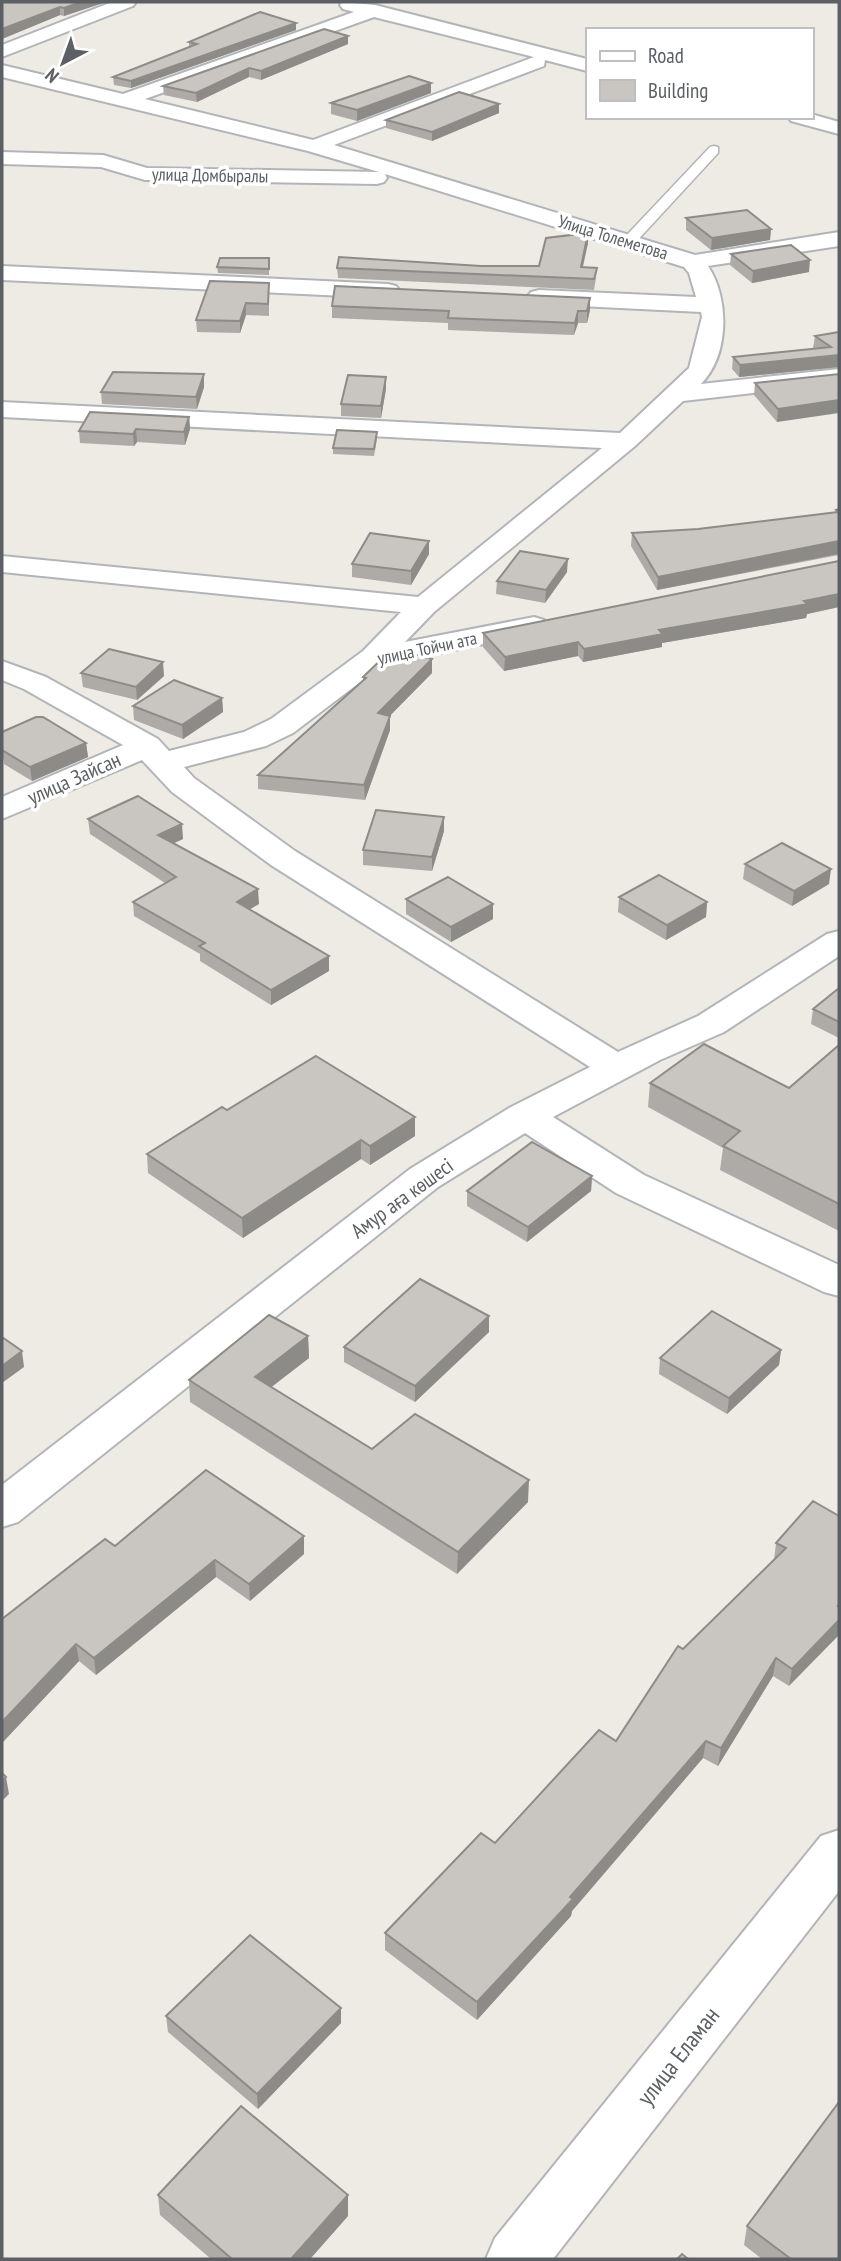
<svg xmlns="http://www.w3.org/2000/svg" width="841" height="2261" font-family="'PT Sans Narrow',sans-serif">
	<rect width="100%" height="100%" fill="#eeebe5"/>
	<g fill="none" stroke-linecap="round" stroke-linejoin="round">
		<g stroke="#b2b5b8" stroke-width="3">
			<path id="service" d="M714,146L718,147V153L634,244H624V238L710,147Z"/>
		</g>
		<g stroke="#b2b5b8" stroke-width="4">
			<g id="minor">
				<path d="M112,2H136L133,6L2,57V45Z"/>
				<path d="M342,2L375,5L587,59V71L545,60L544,66L334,145L695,255L839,232V246L708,266C730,299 729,356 701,384L839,369V383L683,401L635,446L434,612L405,642L534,617L544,620L549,626L544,632L384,664L293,733L266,746L184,767L194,778L295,851L618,1052L698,1016L827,934L839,931V956L724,1032L660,1060L553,1117L644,1175L839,1265V1296L824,1292L616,1193L525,1133L438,1187L18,1522L2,1527V1485L410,1169L511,1107L590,1067L271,865L172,792L142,760L2,819V797L123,745L24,689L2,680V661L46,677L158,739L169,751L244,732L271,719L363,651L401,612L2,572V556L418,597L602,448L2,417V402L620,433L689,368L702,317L701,312L539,304L531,302L527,297L531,292L539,290L696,297L689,273L684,267L385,174L387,178L384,182L377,184L145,180L101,167L2,164V152L103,155L147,168L379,172L308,151L2,77V65L123,94L354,12L343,9L340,5ZM374,17L534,57L313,140L145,99Z"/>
				<path d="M811,114L839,122V134L791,121L788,117H811Z"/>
				<path d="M2,266L388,284L396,286L400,291L396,296L388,298L2,280Z"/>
				<path d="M839,1830V1891L553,2259H486L495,2238L821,1836Z"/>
			</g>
		</g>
		<use href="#service" fill="#fff" fill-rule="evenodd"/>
		<use href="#minor" fill="#fff" fill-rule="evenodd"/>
	</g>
	<g fill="#adaaa7">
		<path d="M2,2H106L64,16L60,15L2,39Z"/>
		<path d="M296,23V30L131,88L114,85L113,77L189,47V42Z"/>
		<path d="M348,36V44L261,80L249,77L197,102L164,95L163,86Z"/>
		<path d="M431,93L357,121L331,114V103Z"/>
		<path d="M499,104V113L432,141L386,128V120Z"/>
		<path d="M686,218L771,229L770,240L711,250L686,230Z"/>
		<path d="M588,243L583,267L597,268L596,278L594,290L338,278L337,268L539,266Z"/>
		<path d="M731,254L809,272L752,283L730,265Z"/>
		<path d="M269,258V275L218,273L217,267Z"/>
		<path d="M269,283V316L246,315L240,333L197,332L196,320Z"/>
		<path d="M590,298V310L587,323H578L574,335L448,330V323L332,318V306Z"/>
		<path d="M839,332V367L739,377L732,369L733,357L814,349L813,348L815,336Z"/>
		<path d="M204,374V387L197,409L102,404L101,392Z"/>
		<path d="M839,374L777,422L754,395L755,383Z"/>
		<path d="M386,389L381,418L341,416V404Z"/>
		<path d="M189,417L190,429L185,445L137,442L134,446L80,443L79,431Z"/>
		<path d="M377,432V439L374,456L333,454V448Z"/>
		<path d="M839,509V555L657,590L631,546L632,533L698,529L836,512V510Z"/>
		<path d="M429,554L411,585L352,577V564Z"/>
		<path d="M839,561V607L807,614L806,618L662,643V647L583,662L578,656L504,671L483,647V633Z"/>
		<path d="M567,572L545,603L496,594L497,581Z"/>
		<path d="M81,673L164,676L137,700L83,687Z"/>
		<path d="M432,673L389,716L390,730L365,800L258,789V775L363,680V677Z"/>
		<path d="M222,698L223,712L183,739L134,720L133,706Z"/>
		<path d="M86,743L88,757L32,781L4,764L2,750Z"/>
		<path d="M88,819L183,839L173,843L259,904L250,909L329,971L271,1005L200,961V954L134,916L133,902L165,883L90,834Z"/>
		<path d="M444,831L432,871L363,865V850Z"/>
		<path d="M745,864L829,884L792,906L743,879Z"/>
		<path d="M619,897L707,902L706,917L666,940L618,912Z"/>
		<path d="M406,899L493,919L451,942L406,914Z"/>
		<path d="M839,988V1038L811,1024L813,1009Z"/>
		<path d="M839,1045V1231L720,1170L723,1148L648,1107L650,1083L789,1088Z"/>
		<path d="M227,1110L415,1136L370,1165L361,1159L243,1238L148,1173L147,1154Z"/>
		<path d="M592,1176L591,1191L527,1242L467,1206V1191Z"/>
		<path d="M489,1332L415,1402L344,1362V1347Z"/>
		<path d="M308,1336L309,1358L271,1387L372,1449L528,1502L457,1574L190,1402L189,1380Z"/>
		<path d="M781,1350L779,1365L727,1414L659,1374L660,1358Z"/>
		<path d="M839,1516L789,1686L773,1676L718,1766L703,1758L572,1911L571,1916L477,2020L385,1950V1933L495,1843L616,1741L683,1649L774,1560L776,1543Z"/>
		<path d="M115,1546L304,1554L250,1601L216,1577L96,1675L79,1661L2,1743V1619Z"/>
		<path d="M341,2008V2023L258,2109L168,2032L166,2016Z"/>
		<path d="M158,2195L348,2216L310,2259H211L160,2215Z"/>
		<path d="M747,2226L839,2259H762L744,2245Z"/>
	</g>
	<g fill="#8d8b88">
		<path d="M81,2H106L64,16V8Z"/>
		<path d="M60,7V15L2,39V29Z"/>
		<path d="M296,23V30L131,88V81Z"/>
		<path d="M348,36V44L261,80V71Z"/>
		<path d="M249,68V77L197,102L196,93Z"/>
		<path d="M431,83V93L357,121V110Z"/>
		<path d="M499,104V113L432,141V132Z"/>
		<path d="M771,229L770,240L711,250L712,238Z"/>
		<path d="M588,233V243L580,278L581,267Z"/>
		<path d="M810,260L809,272L752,283L753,271Z"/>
		<path d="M590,298V310L587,323V311Z"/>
		<path d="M246,303V315L240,333V321Z"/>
		<path d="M578,311V323L574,335L575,323Z"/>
		<path d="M839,355V367L739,377L740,365Z"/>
		<path d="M204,374V387L197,409L196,397Z"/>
		<path d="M386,377V389L381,418V406Z"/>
		<path d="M839,400V413L777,422L778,409Z"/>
		<path d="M189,417L190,429L185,445L184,432Z"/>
		<path d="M136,429L137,442L134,446L133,434Z"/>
		<path d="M429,541V554L411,585V571Z"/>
		<path d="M839,541L838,554L657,590L658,577Z"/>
		<path d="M568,559L567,572L545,603L546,590Z"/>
		<path d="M839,594V607L807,614L806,618L662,643V647L583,662L584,649L659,630Z"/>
		<path d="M578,642V656L504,671L505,657Z"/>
		<path d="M432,659V673L379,727L378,713Z"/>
		<path d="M163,662L164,676L137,700L136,687Z"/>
		<path d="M222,698L223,712L183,739L182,725Z"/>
		<path d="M390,716V730L365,800L364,785Z"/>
		<path d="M86,743L88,757L32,781L30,767Z"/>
		<path d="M444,817V831L432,871V857Z"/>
		<path d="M182,824L183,839L159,850L158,835Z"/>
		<path d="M831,869L829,884L792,906L794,891Z"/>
		<path d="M258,889L259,904L238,916L237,902Z"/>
		<path d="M707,902L706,917L666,940L667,925Z"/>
		<path d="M493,904V919L451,942V927Z"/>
		<path d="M329,956V971L271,1005V990Z"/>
		<path d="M415,1117V1136L370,1165V1146Z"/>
		<path d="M361,1140V1159L243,1238L242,1218Z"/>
		<path d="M592,1176L591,1191L527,1242L528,1227Z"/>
		<path d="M489,1316V1332L415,1402V1386Z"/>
		<path d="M308,1336L309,1358L256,1399L255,1377Z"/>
		<path d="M781,1350L779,1365L727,1414L729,1398Z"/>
		<path d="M22,1351L24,1367L2,1383V1366Z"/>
		<path d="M529,1480L528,1502L457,1574L458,1552Z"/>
		<path d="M304,1536V1554L250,1601L249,1584Z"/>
		<path d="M215,1560L216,1577L96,1675L94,1658Z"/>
		<path d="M839,1620V1635L789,1686L792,1669Z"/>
		<path d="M76,1644L79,1661L2,1743V1722Z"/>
		<path d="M776,1658L773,1676L718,1766L721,1748Z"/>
		<path d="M706,1741L703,1758L572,1911L571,1916L477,2020V2002Z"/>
		<path d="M6,1777L9,1794L2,1801V1781Z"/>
		<path d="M341,2008V2023L258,2109L257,2094Z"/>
		<path d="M348,2195V2216L310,2259H291Z"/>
	</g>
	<g fill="#c9c6c2" stroke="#8d8b88" stroke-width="2">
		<path d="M2,2H81L64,8L60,7L2,29Z"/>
		<path d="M260,12L296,23L131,81L113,77L197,44L189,42Z"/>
		<path d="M324,29L348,36L261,71L249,68L196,93L163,86Z"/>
		<path d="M409,76L431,83L357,110L331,103Z"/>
		<path d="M459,92L499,104L432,132L386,120Z"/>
		<path d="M747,210L771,229L712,238L686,218Z"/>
		<path d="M588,233L581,267L597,268L594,279L337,268L339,257L481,266H539L546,238Z"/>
		<path d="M791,245L810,260L753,271L731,254Z"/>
		<path d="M220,258H269V269L217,267Z"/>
		<path d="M210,281L269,283L268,304L246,303L240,321L196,320Z"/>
		<path d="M335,286L590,298L587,311H578L575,323L448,318L449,311L332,306Z"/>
		<path d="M839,332V355L740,365L733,357L831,347L815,336Z"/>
		<path d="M113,372L204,374L196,397L101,392Z"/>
		<path d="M839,374V400L778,409L755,383Z"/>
		<path d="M348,375L386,377L381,406L341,404Z"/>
		<path d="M90,412L189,417L184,432L136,429L133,434L79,431Z"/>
		<path d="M337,430L377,432L374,449L333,448Z"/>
		<path d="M839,509V541L658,577L632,533L698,529L838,512L836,510Z"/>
		<path d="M370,533L429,541L411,571L352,564Z"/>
		<path d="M520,551L568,559L546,590L497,581Z"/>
		<path d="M839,561V594L804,601L808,604L659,630L663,634L584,649L578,642L505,657L483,633Z"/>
		<path d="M109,649L163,662L136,687L81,673Z"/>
		<path d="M397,650L432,659L378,713L390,716L364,785L258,775L366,678L363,677L389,652Z"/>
		<path d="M174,680L222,698L182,725L133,706Z"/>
		<path d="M36,717H43L86,743L30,767L2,750V732Z"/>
		<path d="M138,796L182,824L158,835L258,889L237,902L329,956L271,990L199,946L205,943L133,902L176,877L88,819Z"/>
		<path d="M376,810L444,817L432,857L363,850Z"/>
		<path d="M782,843L831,869L794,891L745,864Z"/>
		<path d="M659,875L707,902L667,925L619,897Z"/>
		<path d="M448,877L493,904L451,927L406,899Z"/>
		<path d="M839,988V1022L813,1009Z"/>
		<path d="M704,1044L789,1088L839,1045V1204L723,1146L740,1131L650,1083Z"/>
		<path d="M316,1056L415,1117L370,1146L361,1140L242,1218L147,1154L222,1107L227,1110Z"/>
		<path d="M532,1142L592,1176L528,1227L467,1191Z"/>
		<path d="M420,1279L489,1316L415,1386L344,1347Z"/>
		<path d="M712,1311L781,1350L729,1398L660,1358Z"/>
		<path d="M269,1315L308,1336L255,1377L372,1449L415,1414L529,1480L458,1552L189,1380Z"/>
		<path d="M2,1337L22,1351L2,1366Z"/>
		<path d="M206,1470L304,1536L249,1584L215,1560L94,1658L76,1644L2,1722V1619L105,1539L115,1546Z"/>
		<path d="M813,1501L839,1516V1604L838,1606H839V1620L792,1669L776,1658L721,1748L706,1741L570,1897L573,1899L477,2002L385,1933L481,1833L495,1843L599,1730L616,1741L678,1646L683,1649L786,1548L776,1543Z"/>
		<path d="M2,1773L6,1777L2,1781Z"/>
		<path d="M250,1935L341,2008L257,2094L166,2016Z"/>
		<path d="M839,2102V2259H791L747,2226Z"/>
		<path d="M241,2106L348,2195L291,2259H232L158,2195Z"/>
		<path d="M682,2254L688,2259H677Z"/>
	</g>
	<g text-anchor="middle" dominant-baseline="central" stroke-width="7" stroke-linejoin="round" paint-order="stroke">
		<g font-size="18" fill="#5c6064" stroke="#fff">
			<text transform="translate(210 175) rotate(1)">улица Домбыралы</text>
			<text transform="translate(613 237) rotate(17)">Улица Толеметова</text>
			<text transform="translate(427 648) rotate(-12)">улица Тойчи ата</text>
		</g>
		<g font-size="21" fill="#5c6064" stroke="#fff">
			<text transform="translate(74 778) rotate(-24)">улица Зайсан</text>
			<text transform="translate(402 1198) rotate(-36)">Амур аға көшесі</text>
		</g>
		<g font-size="24" fill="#5c6064" stroke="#fff">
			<text transform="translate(678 2056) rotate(-52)">улица Еламан</text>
		</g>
	</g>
	<rect width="841" height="2261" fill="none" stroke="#5c6064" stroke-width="7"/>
	<rect x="586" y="28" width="228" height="91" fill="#ffffff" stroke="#bebfc1" stroke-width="2"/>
	<rect x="600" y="51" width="35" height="10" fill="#ffffff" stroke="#bebfc1" stroke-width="2"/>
	<text x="648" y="63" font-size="21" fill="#5c6064">Road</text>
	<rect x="600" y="80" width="35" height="21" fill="#c9c6c2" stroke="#bebfc1" stroke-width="2"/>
	<text x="648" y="98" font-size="21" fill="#5c6064">Building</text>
	<g transform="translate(63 63) rotate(221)" stroke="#ffffff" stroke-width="5" paint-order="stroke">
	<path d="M0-5L12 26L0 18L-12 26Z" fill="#5c6064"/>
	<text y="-10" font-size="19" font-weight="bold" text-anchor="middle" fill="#5c6064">N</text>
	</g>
</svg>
